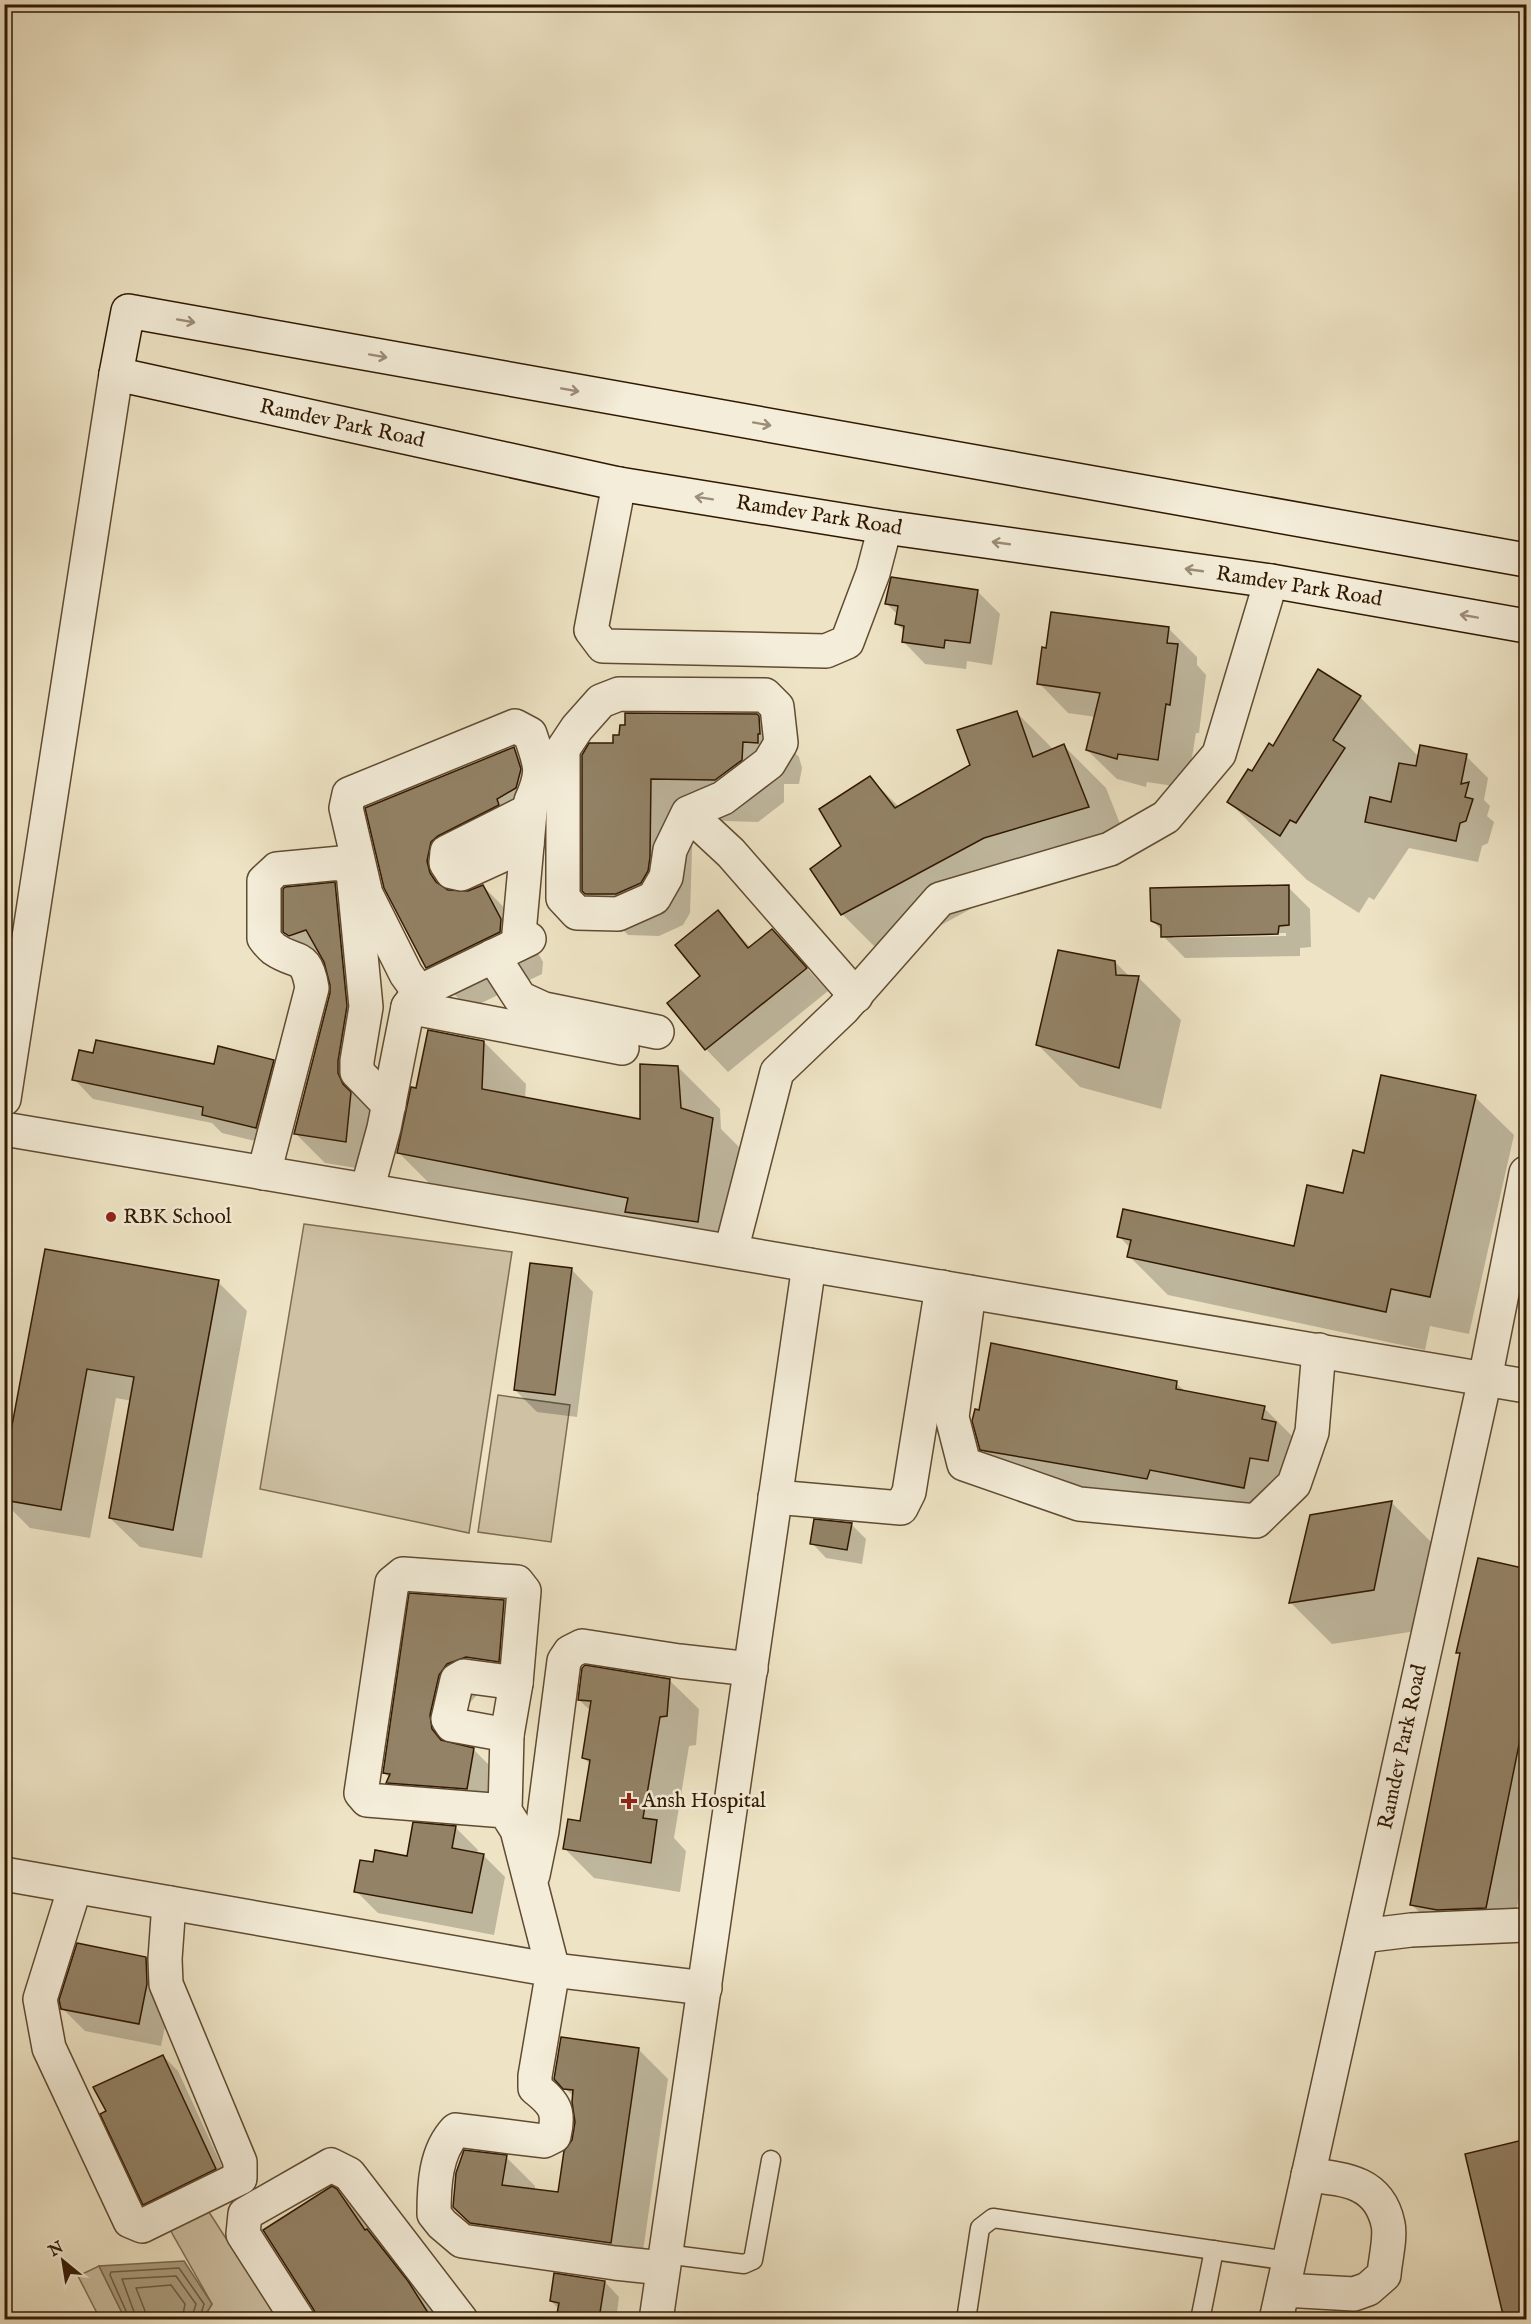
<svg xmlns="http://www.w3.org/2000/svg" width="1531" height="2324" font-family="'IM FELL English',serif">
	<rect width="100%" height="100%" fill="#eee4c5"/>
	<filter id="stains"><feTurbulence type="fractalNoise" baseFrequency=".00333" numOctaves="4"/><feColorMatrix values="0 0 0 0 .2 0 0 0 0 .09 0 0 0 0 .02 0 0 0 .5 -.17"/></filter>
	<radialGradient id="worn" r=".72"><stop offset=".6" stop-color="#630" stop-opacity="0"/><stop offset="1" stop-color="#630" stop-opacity=".3"/></radialGradient>
	<g fill="#cec1a4" stroke="#7f6c52" stroke-width="1.5">
		<path d="M304,1224L512,1252L469,1533L260,1489Z"/>
		<path d="M498,1395L570,1405L551,1542L478,1532Z"/>
		<path d="M207,2209L278,2319H203L212,2304L168,2226Z"/>
		<path d="M99,2266L125,2319H100L78,2276Z"/>
	</g>
	<path fill="#ad9f82" stroke="#7b694e" stroke-width="1.5" d="M184,2261L212,2304L203,2319H125L99,2266Z"/>
	<g fill="#0003" fill-rule="evenodd">
		<path d="M977,591L1000,614L992,665L967,661L966,669L925,664L903,641L905,632L897,624L898,615L886,603Z"/>
		<path d="M1168,628L1197,657V665L1206,675L1199,733H1196L1187,788L1147,782L1146,787L1117,779L1087,750L1096,717L1068,713L1039,683Z"/>
		<path d="M1360,697L1419,757L1466,756L1488,778L1484,800L1490,806L1487,816L1494,822L1488,843L1482,846L1478,862L1409,848L1374,900L1369,897L1359,913L1307,880L1229,802L1274,748Z"/>
		<path d="M1017,713L1054,750L1064,746L1106,788L1130,849L1026,879L884,956L842,914L843,847L870,778L899,807L972,766Z"/>
		<path d="M757,715L799,757L802,768L799,784H784V802L758,822L693,820L690,913L683,925L659,936L628,935L583,890L614,745Z"/>
		<path d="M514,748L556,790L558,830L473,884L471,891L483,886L525,929L543,962L542,974L469,1009L427,967L385,887Z"/>
		<path d="M335,884L364,913L367,1103L372,1115L375,1171L325,1163L295,1133L332,993L326,963L320,965L314,961L284,931Z"/>
		<path d="M1288,887L1310,909L1311,947L1300,948V956L1185,958L1163,936L1162,931L1153,921ZM1286,933V936L1173,938V935Z"/>
		<path d="M718,912L751,948L772,931L828,991L728,1072L706,1049L669,1003L702,976Z"/>
		<path d="M1115,962L1130,977L1139,978L1181,1020L1161,1109L1080,1087L1038,1045Z"/>
		<path d="M484,1042L526,1084L525,1099L641,1121L678,1067L720,1109L721,1129L754,1162L739,1263L440,1194L398,1152L417,1090Z"/>
		<path d="M273,1061L292,1080L275,1146L222,1133L212,1123L93,1099L74,1079Z"/>
		<path d="M1475,1097L1514,1135L1469,1334L1430,1326L1425,1350L1168,1295L1129,1256L1131,1249L1119,1236L1295,1248L1344,1195Z"/>
		<path d="M46,1251L218,1282L247,1311L202,1558L140,1547L110,1518L132,1401L116,1398L90,1538L30,1528L4,1502V1476Z"/>
		<path d="M571,1269L593,1292L577,1417L537,1412L515,1390Z"/>
		<path d="M1176,1383L1186,1392L1264,1408L1293,1437L1273,1516L1176,1508L1011,1478L981,1449Z"/>
		<path d="M1391,1502L1433,1544L1416,1631L1332,1644L1290,1602Z"/>
		<path d="M851,1524L866,1539L862,1564L826,1558L812,1543Z"/>
		<path d="M1526,1570V1860L1512,1933L1437,1930L1411,1904L1461,1655L1458,1652Z"/>
		<path d="M411,1595L504,1601L533,1631L468,1705L458,1746L473,1749L503,1779L496,1818L417,1812L387,1782L390,1778L384,1773Z"/>
		<path d="M669,1680L699,1709L696,1745L689,1746L674,1838L686,1851L680,1892L594,1878L565,1849L581,1822L590,1764L584,1758L591,1711L579,1700Z"/>
		<path d="M455,1827L478,1850L477,1854L483,1855L505,1877L494,1935L378,1913L356,1891L374,1864L408,1858Z"/>
		<path d="M146,1958L168,1981L169,2007L161,2046L85,2031L62,2008Z"/>
		<path d="M638,2049L668,2079L640,2272L487,2240L457,2210L506,2157L535,2186V2190L560,2194L577,2122L574,2097L555,2079Z"/>
		<path d="M163,2056L178,2071L230,2184L159,2218L144,2204L108,2111Z"/>
		<path d="M1526,2140V2320H1506L1505,2319Z"/>
		<path d="M336,2190L366,2220L441,2320H317L315,2309Z"/>
		<path d="M605,2282L619,2297L616,2320H557L559,2309L551,2301Z"/>
	</g>
	<g fill="none" stroke-linecap="round" stroke-linejoin="round">
		<g stroke="#6e5c41" stroke-width="1.5">
			<path d="M130,2320L110,2275L111,2272L179,2268L204,2304L199,2320"/>
			<path d="M137,2320L122,2279L176,2276L196,2304L191,2320"/>
			<path d="M146,2320L145,2311L136,2288L171,2285L185,2304L182,2320"/>
		</g>
	</g>
	<g fill="#938266" stroke="#301800" stroke-width="1.5">
		<path d="M891,577L978,590L970,643L945,640L944,648L902,642L904,626L895,624L898,606L885,604Z"/>
		<path d="M1051,612L1169,627L1167,643L1178,644L1170,705L1166,704L1158,760L1118,754L1117,759L1086,750L1100,693L1037,684L1042,647L1046,648Z"/>
		<path d="M1318,669L1361,696L1333,740L1345,748L1296,823L1290,820L1280,836L1227,802L1248,769L1252,771L1269,743L1273,746Z"/>
		<path d="M1017,711L1033,757L1064,744L1089,807L984,838L841,915L810,869L841,846L819,809L870,776L895,808L970,765L957,730Z"/>
		<path d="M625,713L757,714L759,716L760,734H758V743L743,742L742,760L715,780L651,779L650,857L648,871L641,883L616,894H585L582,891V755L589,743H613V735H619L620,725H625Z"/>
		<path d="M1420,745L1467,754L1461,784L1469,782L1465,797L1473,799L1466,821L1460,823L1456,841L1365,822L1370,797L1391,802L1399,763L1416,766Z"/>
		<path d="M514,747L521,769L516,788L497,799L499,805L438,836L431,842L427,861L430,873L436,882L448,890L468,891L483,885L501,919L500,932L426,968L384,888L365,808Z"/>
		<path d="M335,882L347,1006L338,1061V1073L343,1084L351,1092L346,1142L294,1134L330,993V985L324,962L306,930L289,936L283,932V889L285,887Z"/>
		<path d="M1289,885V925L1279,926L1278,934L1161,937V925L1151,921L1150,888Z"/>
		<path d="M718,910L748,948L772,929L807,968L705,1050L667,1003L700,976L675,945Z"/>
		<path d="M1058,950L1115,961L1116,975L1139,976L1119,1068L1036,1045Z"/>
		<path d="M428,1030L484,1041L482,1089L640,1119V1064L678,1066L681,1108L713,1118L698,1222L625,1212L628,1198L397,1153L411,1087L416,1088Z"/>
		<path d="M96,1040L214,1064L218,1046L274,1060L256,1128L202,1115L203,1107L72,1080L79,1050L93,1053Z"/>
		<path d="M1381,1075L1476,1095L1430,1297L1391,1289L1386,1312L1127,1257L1131,1240L1117,1237L1123,1209L1294,1246L1307,1185L1343,1193L1353,1150L1364,1153Z"/>
		<path d="M45,1249L219,1280L173,1530L109,1518L134,1377L87,1369L61,1510L4,1500V1468Z"/>
		<path d="M530,1263L572,1268L555,1395L514,1390Z"/>
		<path d="M991,1343L1177,1381L1176,1389L1265,1406L1262,1419L1276,1422L1268,1461L1250,1458L1244,1488L1150,1470L1147,1479L980,1450L972,1421L975,1409L979,1410Z"/>
		<path d="M1392,1501L1374,1590L1289,1603L1310,1515Z"/>
		<path d="M814,1519L852,1523L847,1550L810,1544Z"/>
		<path d="M1478,1558L1527,1569V1705L1486,1908L1437,1910L1410,1905L1460,1653H1456Z"/>
		<path d="M409,1593L504,1600L499,1662L466,1657L447,1664L439,1675L430,1715L432,1729L441,1740L474,1748L467,1789L386,1783L390,1774L383,1773Z"/>
		<path d="M585,1665L670,1679L667,1716L660,1717L643,1818L657,1820L651,1863L563,1849L568,1819L580,1821L590,1760L582,1758L591,1701L578,1700L582,1668Z"/>
		<path d="M413,1822L456,1826L452,1848L484,1854L472,1913L354,1892L360,1860L373,1862L375,1850L407,1856Z"/>
		<path d="M77,1943L146,1957L147,1984L139,2024L61,2009L59,2000Z"/>
		<path d="M561,2037L639,2048L611,2243L470,2223L453,2207L456,2173L464,2150L507,2155L502,2185L558,2192L564,2151L572,2140L575,2122L572,2102L573,2090L563,2089L554,2079Z"/>
		<path d="M163,2055L216,2169L143,2205L100,2114L106,2111L93,2087Z"/>
		<path d="M1527,2139V2314L1504,2319L1465,2154Z"/>
		<path d="M332,2186L337,2189L365,2230L367,2229L408,2281L432,2319H317L314,2310L263,2230Z"/>
		<path d="M554,2273L605,2281L599,2319H556L559,2303L550,2301Z"/>
	</g>
	<g fill="none" stroke-linecap="round" stroke-linejoin="round">
		<g stroke="#604b31" stroke-width="21">
			<g id="lane">
				<path d="M665,2254L744,2264L753,2260L771,2160"/>
				<path d="M966,2320L980,2228L993,2218L1289,2261"/>
				<path d="M1200,2320L1214,2250"/>
			</g>
		</g>
		<g stroke="#604b31" stroke-width="36">
			<g id="street">
				<path d="M619,484L591,630L603,646L826,651L847,642L873,573L885,527"/>
				<path d="M688,813L723,798L769,763L781,743L777,707L765,695L619,694L601,701L577,728L563,749V898L577,913L618,914L654,898L666,877L670,850L688,813L731,853L856,996"/>
				<path d="M527,844L461,874L452,872L446,863L447,852L530,810"/>
				<path d="M493,956L520,998L544,1009L657,1032"/>
				<path d="M419,992L406,974L366,894L346,808L349,794L515,726L530,734C540,765 545,770 531,801L518,944"/>
				<path d="M408,1007L622,1048"/>
				<path d="M4,1099L116,374"/>
				<path d="M4,1129L1526,1386"/>
				<path d="M264,1173L312,988C306,952 297,965 274,949C270,946 267,942 264,938V881L277,869L341,863L353,872L366,1007L357,1061V1072L389,1105"/>
				<path d="M367,1190L384,1128L408,1007L419,992L529,939"/>
				<path d="M731,1251L777,1072L843,1009L940,899L1110,849L1166,817L1219,754L1271,581"/>
				<path d="M969,1292L952,1417L964,1464L1079,1504L1256,1521L1294,1484L1312,1432L1319,1350"/>
				<path d="M775,1497L901,1508L909,1492L942,1287"/>
				<path d="M507,1735L452,1725L448,1719L457,1680L464,1676L516,1683"/>
				<path d="M505,1811L367,1800L361,1793L392,1583L403,1574L517,1582L524,1591L516,1683L507,1735L505,1811L517,1830L553,1970L535,2076V2088C555,2104 560,2111 554,2136L544,2141L456,2130C435,2152 434,2186 434,2214L442,2224L462,2241L615,2263L663,2268"/>
				<path d="M4,1874L553,1970L705,1988"/>
				<path d="M533,1875L542,1831L564,1661L570,1652L582,1646L679,1661L751,1669"/>
				<path d="M75,1887L40,1999L49,2048L130,2221L142,2226L240,2178V2162L166,1984L165,1959L169,1903"/>
				<path d="M1362,1936L1411,1930L1526,1925"/>
				<path d="M1283,2290L1354,2294L1368,2289L1384,2275C1385,2261 1391,2237 1388,2224C1379,2181 1344,2179 1308,2175"/>
				<path d="M298,2320L243,2234L245,2214L331,2165L349,2174L461,2320"/>
				<path d="M656,2320L809,1265"/>
				<path d="M1276,2320L1485,1379L1526,1173"/>
			</g>
		</g>
		<g stroke="#301800" stroke-width="36">
			<path id="secondary" d="M1526,560L128,311L116,374L619,484L885,527L1271,581L1526,626"/>
		</g>
		<use href="#lane" stroke="#f4edd9" stroke-width="18"/>
		<use href="#street" stroke="#f4edd9" stroke-width="33"/>
		<use href="#secondary" stroke="#f4edd9" stroke-width="33"/>
	</g>
	<defs><path id="oneway-shaft" d="M-6 0H5M1.5-3L5.5 0L1.5 3" fill="none" stroke-width="1.6" stroke-linecap="round" stroke-linejoin="round" transform="scale(1.5)"/></defs>
	<g stroke="#9c8d77">
		<use href="#oneway-shaft" transform="translate(186 321) rotate(10)"/>
		<use href="#oneway-shaft" transform="translate(378 356) rotate(10)"/>
		<use href="#oneway-shaft" transform="translate(570 390) rotate(10)"/>
		<use href="#oneway-shaft" transform="translate(762 424) rotate(10)"/>
		<use href="#oneway-shaft" transform="translate(704 498) rotate(-171)"/>
		<use href="#oneway-shaft" transform="translate(1001 543) rotate(-172)"/>
		<use href="#oneway-shaft" transform="translate(1194 570) rotate(-172)"/>
		<use href="#oneway-shaft" transform="translate(1469 616) rotate(-170)"/>
	</g>
	<g fill="#8f2418" stroke="#f4edd9" stroke-width="2">
		<circle cx="111" cy="1217" r="6"/>
		<path d="M626 1792h6v6h6v6h-6v6h-6v-6h-6v-6h6z"/>
	</g>
	<g text-anchor="middle" dominant-baseline="central" stroke-width="5" stroke-linejoin="round" paint-order="stroke">
		<g font-size="21" fill="#301800" stroke="#f4edd9">
			<text transform="translate(342 424) rotate(12)">Ramdev Park Road</text>
			<text transform="translate(819 516) rotate(9)">Ramdev Park Road</text>
			<text transform="translate(1299 587) rotate(9)">Ramdev Park Road</text>
			<text transform="translate(1403 1747) rotate(-78)">Ramdev Park Road</text>
		</g>
		<g font-size="21" fill="#301800" stroke="#f4edd9" text-anchor="start">
			<text x="123" y="1217">RBK School</text>
			<text x="642" y="1801">Ansh Hospital</text>
		</g>
	</g>
	<rect width="1531" height="2324" fill="none" stroke="#eee4c5" stroke-width="24"/>
	<rect x="6" y="6" width="1519" height="2312" fill="none" stroke="#301800" stroke-width="3"/>
	<rect x="12" y="12" width="1507" height="2300" fill="none" stroke="#301800" stroke-width="1.5"/>
	<g transform="translate(63 2261) rotate(330)" stroke="#f4edd9" stroke-width="4.5" paint-order="stroke">
	<path d="M0-4.5L10 22L0 15L-10 22Z" fill="#301800"/>
	<text y="-9" font-size="16" font-weight="bold" text-anchor="middle" fill="#301800">N</text>
	</g>
	<rect width="100%" height="100%" filter="url(#stains)"/>
	<rect width="100%" height="100%" fill="url(#worn)"/>
</svg>
